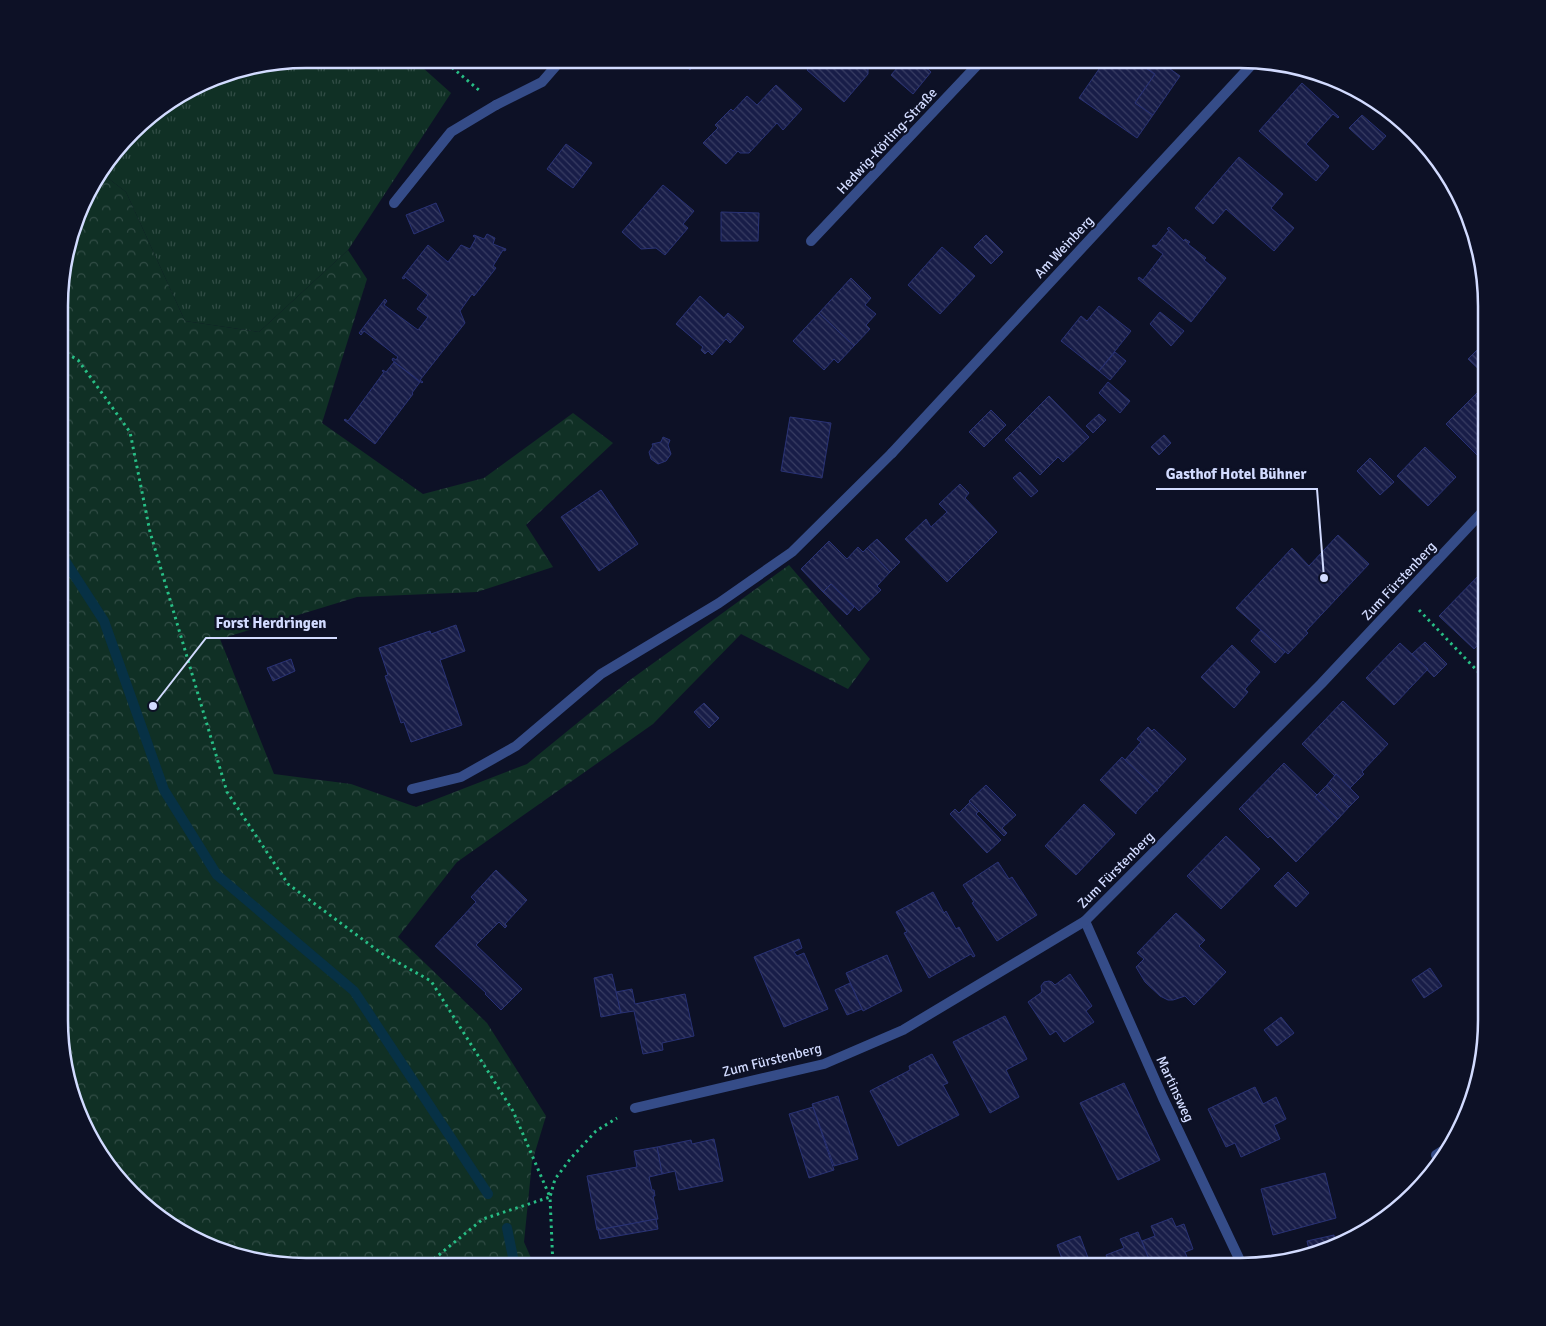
<svg xmlns="http://www.w3.org/2000/svg" width="1546" height="1326" font-family="Signika,sans-serif">
	<defs>
		<pattern id="grass-tufts" width="24" height="20" patternUnits="userSpaceOnUse" patternTransform="scale(1.25)"><rect width="24" height="20" fill="#103025"/><path d="M3 7l-1-3M5 7V3M7 7l1-3M15 17l-1-3M17 17v-4M19 17l1-3" fill="none" stroke="#324d46"/></pattern>
		<pattern id="forest-crowns" width="20" height="18" patternUnits="userSpaceOnUse" patternTransform="scale(1.25)"><rect width="20" height="18" fill="#103025"/><path d="M2 6a3 3 0 1 1 6 0M12 15a3 3 0 1 1 6 0" fill="none" stroke="#324d46"/></pattern>
		<pattern id="building-back-hatch" width="6" height="6" patternUnits="userSpaceOnUse" patternTransform="scale(1.25)"><rect width="6" height="6" fill="#181d48"/><path d="M-1 5l2 2M0 0l6 6M5-1l2 2" fill="none" stroke="#393d63"/></pattern>
	</defs>
	<rect width="100%" height="100%" fill="#0d1126"/>
	<path fill="url(#grass-tufts)" d="M306,59H413L451,93L348,250L259,332L185,321L126,192L100,172L143,120L226,72Z"/>
	<path fill="url(#forest-crowns)" d="M100,172L126,192L185,321L259,332L348,250L367,279L322,423L423,494L484,478L573,413L613,443L526,525L553,567L477,592L357,597L220,639L274,774L351,784L416,807L527,764L630,680L789,565L870,659L848,689L741,634L653,724L457,862L398,937L487,1023L546,1116L532,1162L524,1242L535,1267H306L211,1248L131,1195L78,1115L59,1037L61,273L92,182Z"/>
	<g fill="none" stroke-linecap="round" stroke-linejoin="round">
		<g stroke="#073145" stroke-width="10">
			<path d="M60,553L104,621L164,790L217,875L354,991L488,1194"/>
			<path d="M507,1228L515,1267"/>
		</g>
	</g>
	<g fill="url(#building-back-hatch)" stroke="#293275">
		<path d="M678,59H699L690,70Z"/>
		<path d="M817,59H869L864,65L868,68V74L844,102L807,70Z"/>
		<path d="M905,59H916L931,72L913,94L891,75Z"/>
		<path d="M1106,59H1133L1155,74L1135,103L1153,115L1137,138L1079,98Z"/>
		<path d="M1141,59H1156L1180,76L1153,115L1135,103L1155,74L1138,63Z"/>
		<path d="M1302,83L1339,117L1338,118L1333,114L1306,144L1329,166L1316,181L1259,131Z"/>
		<path d="M776,85L802,109L783,130L777,123L749,153H740L738,151L726,164L703,143L718,128L715,125L731,109L733,111L747,96L757,105Z"/>
		<path d="M1362,115L1386,136L1373,150L1349,128Z"/>
		<path d="M566,144L592,163L573,188L547,169Z"/>
		<path d="M1239,157L1283,194L1271,208L1294,228L1274,251L1226,209L1213,224L1195,208Z"/>
		<path d="M663,185L694,211L683,224L688,228L665,255L656,248L641,249L622,232Z"/>
		<path d="M436,203L444,221L414,234L406,215Z"/>
		<path d="M721,212L759,213L758,241H721Z"/>
		<path d="M1169,227L1184,241L1185,239L1190,242L1188,244L1206,258L1204,260L1226,278L1191,322L1138,279L1139,277L1143,280L1163,254L1152,246L1154,245L1156,246L1169,230L1167,229Z"/>
		<path d="M487,234L495,238L493,244L506,249L505,251L503,250L493,266L496,268L474,296L472,294L460,311L465,323L420,380L423,382L422,383L392,360L393,358L396,360L398,357L364,331L361,335L359,333L385,299L387,301L384,305L418,330L428,317L417,309L428,295L405,277L404,279L402,278L428,245L448,262L461,245L470,249L476,238L473,236L474,235L484,239Z"/>
		<path d="M986,235L1003,252L991,264L974,247Z"/>
		<path d="M942,247L975,276L940,314L908,285Z"/>
		<path d="M851,278L871,298L865,305L876,314L866,325L870,329L854,346L819,313Z"/>
		<path d="M700,296L724,318L728,313L744,327L730,343L726,339L712,355L708,351L705,354L701,350L703,347L676,324Z"/>
		<path d="M1099,306L1131,331L1099,371L1061,341L1081,316L1087,321Z"/>
		<path d="M1160,312L1184,331L1171,346L1150,324Z"/>
		<path d="M819,313L854,346L838,363L834,359L824,370L793,341Z"/>
		<path d="M1487,340V356L1479,348Z"/>
		<path d="M1479,348L1487,356V377L1468,359Z"/>
		<path d="M1115,352L1126,361L1110,380L1099,371Z"/>
		<path d="M394,362L420,382L412,393L413,394L375,444L344,420L345,419L348,421L384,372L382,371L383,370L386,372Z"/>
		<path d="M1108,382L1130,401L1120,413L1099,393Z"/>
		<path d="M1483,387L1487,391V448L1478,456L1446,424Z"/>
		<path d="M1049,396L1089,437L1063,462L1058,457L1040,475L1005,440Z"/>
		<path d="M991,410L1006,425L984,447L969,432Z"/>
		<path d="M1099,414L1106,420L1093,433L1086,426Z"/>
		<path d="M790,417L831,423L822,478L781,471Z"/>
		<path d="M1164,435L1171,443L1159,455L1151,447Z"/>
		<path d="M663,437L670,440L668,445L671,454L666,461L658,464L651,459L649,452L653,446L652,444L661,442Z"/>
		<path d="M1425,447L1456,477L1428,506L1397,476Z"/>
		<path d="M1370,458L1394,482L1380,495L1357,471Z"/>
		<path d="M1020,472L1038,491L1031,497L1013,478Z"/>
		<path d="M960,484L969,493L965,498L997,532L947,582L905,539L926,519L931,527L947,512L939,504Z"/>
		<path d="M601,490L638,544L599,571L561,517Z"/>
		<path d="M1338,535L1369,564L1306,631L1308,633L1288,654L1236,608L1292,548L1309,566Z"/>
		<path d="M877,539L900,562L890,572L867,548Z"/>
		<path d="M829,541L847,559L858,547L863,552L867,548L890,572L877,586L881,590L859,611L831,584L823,592L801,569Z"/>
		<path d="M1487,567V635L1474,649L1439,616Z"/>
		<path d="M831,584L854,607L847,615L823,592Z"/>
		<path d="M456,625L465,651L440,660L462,725L411,742L404,722L401,723L385,676L388,675L379,648L430,631L431,634Z"/>
		<path d="M1261,630L1285,652L1275,663L1251,641Z"/>
		<path d="M1425,642L1447,664L1434,677L1412,654Z"/>
		<path d="M1400,643L1428,669L1394,705L1366,678Z"/>
		<path d="M1232,645L1260,672L1245,689L1248,692L1234,708L1201,677Z"/>
		<path d="M291,659L295,671L273,681L267,668Z"/>
		<path d="M1343,701L1388,744L1362,772L1364,774L1350,788L1336,774L1335,776L1302,744Z"/>
		<path d="M704,703L719,718L709,728L694,712Z"/>
		<path d="M1148,727L1152,731L1154,729L1186,759L1157,790L1125,760L1141,742L1137,739Z"/>
		<path d="M1122,757L1158,791H1156L1136,812V814L1100,780Z"/>
		<path d="M1284,763L1317,795L1315,797L1338,819L1296,862L1270,836L1268,838L1239,809Z"/>
		<path d="M1336,774L1359,797L1349,807L1327,785Z"/>
		<path d="M986,785L1016,815L1002,828L1007,833L1004,836L969,801Z"/>
		<path d="M1327,785L1349,807L1338,819L1315,797Z"/>
		<path d="M970,802L979,811L976,814L1001,840L987,853L950,814L955,809L959,813Z"/>
		<path d="M1084,804L1115,834L1076,875L1045,846Z"/>
		<path d="M1226,836L1260,869L1221,909L1187,876Z"/>
		<path d="M998,862L1009,879L1012,877L1037,915L997,941L972,903L974,902L963,885Z"/>
		<path d="M496,870L527,900L505,924L507,926L505,928L499,922L476,945L522,989L501,1010L485,994L486,993L435,946L476,902L471,897Z"/>
		<path d="M1288,872L1309,893L1296,907L1274,886Z"/>
		<path d="M933,892L944,913L946,911L956,929L959,927L975,956L973,957L971,954L929,978L904,933L907,932L896,912Z"/>
		<path d="M1176,913L1205,940L1199,946L1226,972L1194,1005L1185,996L1173,1000H1168L1160,996L1145,982L1136,967L1144,959L1137,953Z"/>
		<path d="M799,939L802,948L794,952L797,956L804,953L828,1009L784,1027L754,957Z"/>
		<path d="M887,955L902,991L863,1011L846,973Z"/>
		<path d="M1430,968L1442,986L1424,998L1412,980Z"/>
		<path d="M612,974L621,1013L601,1017L594,978Z"/>
		<path d="M1070,974L1092,1006L1086,1011L1094,1022L1064,1042L1056,1031L1050,1035L1028,1002L1042,992L1041,986L1044,982L1049,981L1052,982L1055,985Z"/>
		<path d="M850,983L862,1009L847,1015L835,990Z"/>
		<path d="M632,989L635,1004L685,994L694,1036L662,1043L663,1050L643,1054L634,1011L621,1013L616,992Z"/>
		<path d="M1005,1016L1027,1059L1006,1070L1019,1097L990,1113L953,1042Z"/>
		<path d="M1281,1017L1294,1033L1277,1046L1264,1030Z"/>
		<path d="M932,1054L948,1083L943,1085L959,1115L898,1146L870,1091L910,1070L909,1066Z"/>
		<path d="M1124,1083L1160,1160L1118,1180L1080,1103Z"/>
		<path d="M1255,1087L1263,1104L1276,1097L1286,1119L1274,1125L1280,1139L1241,1157L1235,1143L1226,1147L1208,1109Z"/>
		<path d="M838,1096L858,1159L834,1166L812,1104Z"/>
		<path d="M813,1107L834,1170L809,1178L789,1114Z"/>
		<path d="M714,1139L723,1181L679,1190L675,1171L662,1174L657,1147L691,1140L692,1144Z"/>
		<path d="M657,1147L662,1174L649,1177L652,1190H654L655,1196H653L658,1219L597,1230L587,1176L637,1167L634,1151Z"/>
		<path d="M1325,1173L1336,1218L1273,1235L1261,1189Z"/>
		<path d="M1172,1218L1176,1227L1184,1224L1193,1249L1185,1252L1191,1267H1152L1142,1241L1155,1236L1151,1226Z"/>
		<path d="M656,1219L658,1229L600,1239L598,1230Z"/>
		<path d="M1138,1232L1152,1267H1111L1106,1255L1124,1248L1120,1239Z"/>
		<path d="M1334,1235L1337,1247L1310,1254L1307,1241Z"/>
		<path d="M1080,1236L1090,1263L1080,1267H1065L1057,1245Z"/>
	</g>
	<g fill="none" stroke-linecap="round" stroke-linejoin="round">
		<g stroke="#27be85" stroke-width="3" stroke-dasharray="2.5 4" stroke-linecap="butt">
			<path d="M442,59L480,91"/>
			<path d="M61,350L78,360L130,432L150,532L227,792L288,884L381,953L431,981L513,1111L550,1197L483,1219L424,1267"/>
			<path d="M1419,610L1487,681"/>
			<path d="M553,1267L550,1197L555,1179L571,1158L596,1131L617,1118"/>
		</g>
		<g stroke="#354c88" stroke-width="10">
			<path d="M394,203L451,132L496,105"/>
			<path d="M412,789L461,777L516,746L601,674L719,603L792,552L892,453"/>
			<path d="M1436,1155L1447,1148"/>
		</g>
		<g stroke="#354c88" stroke-width="10">
			<path d="M496,105L542,82L562,59"/>
			<path d="M811,241L983,59"/>
			<path d="M892,453L1257,59"/>
			<path d="M1085,921L1163,1098L1243,1267"/>
			<path d="M635,1108L824,1064L903,1030L1085,921L1321,684L1487,507"/>
		</g>
	</g>
	<g text-anchor="middle" dominant-baseline="central" stroke-width="4.5" stroke-linejoin="round" paint-order="stroke">
		<g font-size="14" fill="#d2dbff" stroke="#0d1126">
			<text transform="translate(887 141) rotate(-47)">Hedwig-Körling-Straße</text>
			<text transform="translate(1064 247) rotate(-47)">Am Weinberg</text>
			<text transform="translate(1399 581) rotate(-47)">Zum Fürstenberg</text>
			<text transform="translate(1116 870) rotate(-45)">Zum Fürstenberg</text>
			<text transform="translate(772 1060) rotate(-14)">Zum Fürstenberg</text>
			<text transform="translate(1175 1089) rotate(65)">Martinsweg</text>
		</g>
	</g>
	<path d="M0 0H1546V1326H0ZM306 68H1240A238 238 0 0 1 1478 306V1020A238 238 0 0 1 1240 1258H306A238 238 0 0 1 68 1020V306A238 238 0 0 1 306 68Z" fill="#0d1126" fill-rule="evenodd"/>
	<path fill="none" stroke="#d2dbff" stroke-width="2.5" d="M306 68H1240A238 238 0 0 1 1478 306V1020A238 238 0 0 1 1240 1258H306A238 238 0 0 1 68 1020V306A238 238 0 0 1 306 68Z"/>
	<path fill="none" stroke="#d2dbff" stroke-width="2" d="M1324 578L1317 489H1156M153 706L206 638H337"/>
	<g fill="#d2dbff" stroke="#0d1126" stroke-width="2">
		<circle cx="1324" cy="578" r="5"/>
		<circle cx="153" cy="706" r="5"/>
	</g>
	<g font-size="15" text-anchor="middle" font-weight="bold" fill="#d2dbff" stroke="#0d1126" stroke-width="4.5" stroke-linejoin="round" paint-order="stroke">
		<text x="1236" y="479">Gasthof Hotel Bühner</text>
		<text x="271" y="628">Forst Herdringen</text>
	</g>
</svg>
